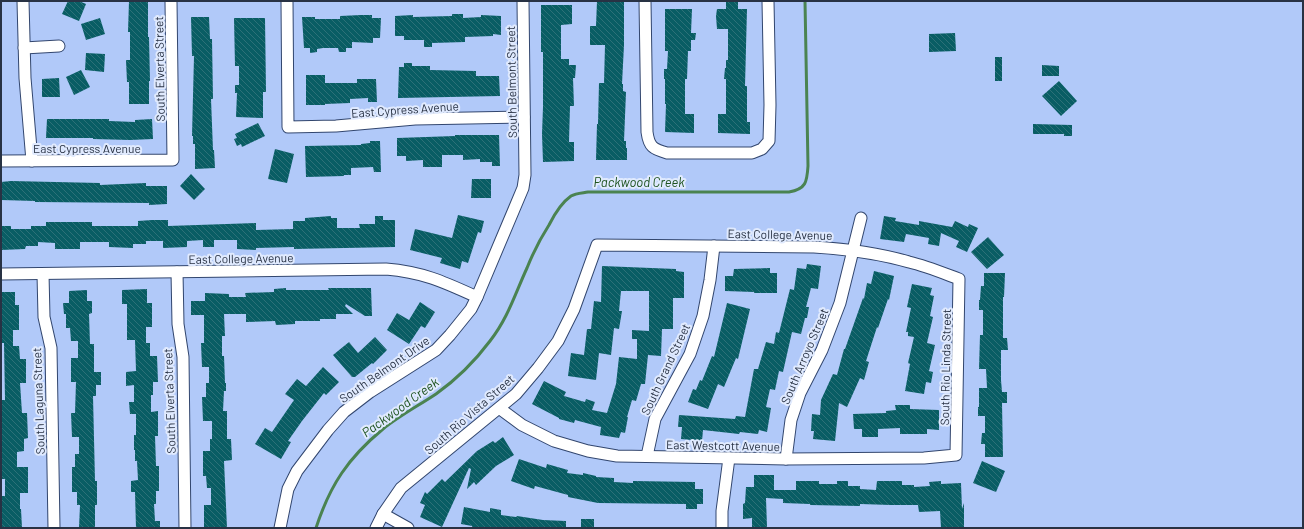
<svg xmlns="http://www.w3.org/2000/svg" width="1304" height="529" font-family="Barlow,sans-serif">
	<defs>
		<pattern id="building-back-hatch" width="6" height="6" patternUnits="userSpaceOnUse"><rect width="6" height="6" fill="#095d64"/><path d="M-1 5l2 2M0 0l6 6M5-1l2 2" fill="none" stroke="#2d7178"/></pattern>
	</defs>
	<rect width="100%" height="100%" fill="#b1c9f9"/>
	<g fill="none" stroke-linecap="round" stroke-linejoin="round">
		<path stroke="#4a8351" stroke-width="3" d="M316,528C330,485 348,458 383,429C399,416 418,406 436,394C457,379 475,361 490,341C508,318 515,294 527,268C533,253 540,239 549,225C554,215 561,203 571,196C576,193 583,193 588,192H789C806,189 807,182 808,166L805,1"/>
	</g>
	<g fill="url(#building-back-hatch)">
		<path d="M68,1H79L86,4L79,21L62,14Z"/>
		<path d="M129,1H148V37H149L150,81H149V104H129V82H127L126,60H130V32H128Z"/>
		<path d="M597,1H624V45L622,84H623V91L626,92L624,141H626V148H627V160H596L597,124H598L599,83H604L605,45H590V26H596Z"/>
		<path d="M726,1H738V9H747L745,86H747V122H750V134L718,133V114H726V79H724L725,68H726V60H728V29H717L716,16L717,9H726Z"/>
		<path d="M541,5H572V24L561,25V59H569V65H576L575,78H573L574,106H570L569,142H574V161L543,162L542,134L543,107V52H541Z"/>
		<path d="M665,9H692L691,33H696L695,40H691V51H688L687,79H685V114H694V133L665,132L666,104H665V79H664V69H667L668,51H665Z"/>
		<path d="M452,14H463V18L481,17V15L501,16V35L493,34V36L465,37V42L432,43V47H424V40H404V36H395V16L413,15V17L452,16Z"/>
		<path d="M361,15H372V18H381L380,38H373V43L352,42V48H346V52H339L338,48H323L317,49V52L310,53V48H304L302,17H315V19H340V16Z"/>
		<path d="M191,17H209L210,39H212L213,99H211L213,150H214L215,168L195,169V144H193V136H192L194,56H192Z"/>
		<path d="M100,18L105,34L86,40L81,24Z"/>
		<path d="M234,18H265L266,92H263V118L236,117L237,93H235V85H239V66H235Z"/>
		<path d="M955,33L956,51L929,52V34Z"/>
		<path d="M86,53L105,54L104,72L85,70Z"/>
		<rect x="995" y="57" width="7" height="24"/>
		<path d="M404,63H412V66H430V70L476,71V76H499L500,96L398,98L399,67H404Z"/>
		<path d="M1042,65L1059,66V76H1042Z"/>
		<path d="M81,70L90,87L74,95L66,77Z"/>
		<path d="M306,75H325V83H357V79H376L377,102H368V98L350,99V103L325,104V105H306Z"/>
		<path d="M59,78L60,97H42V79Z"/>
		<path d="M1059,81L1077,101L1061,116L1042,96Z"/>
		<path d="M47,119H109V121L135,122V120L152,119L153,139L130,140L93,139V138H46Z"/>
		<path d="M258,123L265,136L242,147L241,144L237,146L234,139L237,138L235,134Z"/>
		<path d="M1033,124L1072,125V136H1064V134H1033Z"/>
		<path d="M455,135H499L500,166H492V162H480V159L463,160V155H442V167H423V160L406,161V156H397V138L455,136Z"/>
		<path d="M370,141H380L381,172H374L373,167L351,168V175H344V176L306,177L305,146L361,145V144L370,143Z"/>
		<path d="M275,149L294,154L287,183L268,179Z"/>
		<path d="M191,174L205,189L194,200L180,186Z"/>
		<path d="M472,179H491V198H471Z"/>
		<path d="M11,181L100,183V185L146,183V186H167V204L149,205V203L35,202V201L1,200V182Z"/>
		<path d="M458,215L484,221L481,233L478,232L468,263L462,261L460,269L440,263L442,258L410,250L415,229L452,238Z"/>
		<path d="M331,216V218H337V228H360L359,224H375V216H383V220H395V247L294,249V247L256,248V250L237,249V240H214V247H203V240L187,241V247L163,248V241H146V244H133V248L109,247V242H80V249H55V243L38,242V246H26L25,249L1,250V226H11V229H31V226H46V222H92V226H138V221L152,220H168V226L256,223V230L293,229V221H305V218Z"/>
		<path d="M884,216L896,218L895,221L919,225V221L952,227L955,221L968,227L969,224L978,228L967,252L956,247L959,241L941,233L939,246L928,244L929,238L906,234L904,242L880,239Z"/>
		<path d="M988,237L1004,255L987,269L971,252Z"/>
		<path d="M807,264L821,266L818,289L811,288L806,307H809L807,318H805L801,334L792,332L783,372L779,371L775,390L770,389L766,407L771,408L767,432L759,430L758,434L740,432L739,434L703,430L702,441L681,439L682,427H678L679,415L735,419L736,416L745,417L754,369H758L766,342L774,344L776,332L779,333L790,289L794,290L797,268L806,269Z"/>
		<path d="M602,266L676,269V271L684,272V298H673V329H662L661,356L648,355L645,384H641L636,401L632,400L627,417H628L625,433L621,432L619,438L600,435L601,427L575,420L574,423L559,419V418L532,404L544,381L566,392L564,396L585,402L586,399L595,402L592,410L607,413L616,384L619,357L637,359V339H632V330L649,331V291H621L619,311H622L619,329L614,328L611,355L599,353L596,380L568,376L571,353L584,355L587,329H591L594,301L601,302Z"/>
		<path d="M770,268V273H777V293H754V292L725,291V276H733L734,269Z"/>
		<path d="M874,271L894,276L889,300L888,299L878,328L877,327L866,361L869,362L864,380L860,378L847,407L839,403L835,441L813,439L814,431H811L812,414L820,415L821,400L833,374L837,375L844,349H845L863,298L864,299L867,283L871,284Z"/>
		<path d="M984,273H1005L1004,297H1003V338H1007L1008,350H1001V380L1002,392H1007V403H1002L1003,457H985V444H981L982,433H985V416H978V407H979V388H987L986,369H979L980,335H983V310H979V300H980L981,286H984Z"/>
		<path d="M912,284L932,288L930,295L934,296L930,316L933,317L927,343L935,345L929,371L933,372L931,383L926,382L924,394L905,391L910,364L908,363L914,337L908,336V332H906L911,308L907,307Z"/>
		<path d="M286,288V290H329L328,288H371L372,316H365L346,304L345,306L353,314H336V319H320V321H295V324L276,325L275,321L246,322V314H224L225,336H222V356H224L225,383H226V391H224L223,411H227V439H231L232,460L224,461L227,528H204V505H211V488H207L206,476H203V451H210V439H212V421H203L202,397H206V383H209V367H202L201,343H204V315H191V301H205V293L229,294V297H246L245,293L274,292V289Z"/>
		<path d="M147,289V303H152V327H146V343H150V356H157L158,382H153V395H151V412L158,411V436H155L156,466H159V491H156V504H154L155,521H160V528H136L135,492H131V481L138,480L137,461H135V450H134V435H136V414H130L129,402H134V385L126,386V372L136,371L135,340H127V304H122V290Z"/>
		<path d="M87,290V301H92V313L89,314L90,344H94V372H101V385H96V396H93L95,481H97V505H95V528H79L80,505H77V492H72V467H75V454H79V437H72L71,413H75L76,382H71V358H78V341H71L70,328H66V314H64L63,303H69V291Z"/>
		<path d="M1,292H15V305H19V330H13V346H19L20,359H26V383H20L22,413H27L28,438L24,439V451L17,452V467H28V493H20V509H21L22,528H1V496H5V479H1V400H5L4,343H1Z"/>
		<path d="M420,302L435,312L425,328L421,326L409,344L387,330L397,313L409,320Z"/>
		<path d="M727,303L750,309L738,359L736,358L724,387L718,384L708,409L688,402L693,389L696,390L700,380L702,381L712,356L714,357Z"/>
		<path d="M375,337L387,350L373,364L372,363L355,377H352L333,355L349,342L358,353Z"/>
		<path d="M323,367L339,382L326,395L324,393L302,421L288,441L291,442L281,459L255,444L265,428L272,432L294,400L285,394L297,379L306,386Z"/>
		<path d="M895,405H910V409L939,410V430L927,429V434H900V428L878,429V437H862V429H854L853,414L886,413V411L896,410Z"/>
		<path d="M503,437L514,455L496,466L476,485L474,482L467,489L471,469L469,468L442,527L420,517L425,505L420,503L425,492L427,494L442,479L445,482L477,451L493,441L495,443Z"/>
		<path d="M519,459L546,468L547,464L568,470L567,473L583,475V473L596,476V477L614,478V482L633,483V481L695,482V489H703V504H697V509H686V504L598,503L568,497V495L535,486L534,489L511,481Z"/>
		<path d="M982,461L1005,471L996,492L973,483Z"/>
		<path d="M754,475H774V490H796V481H819V484H837V481H848V486H860V489L876,490L877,481H902V485H914V487L930,486L929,482L941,481V484L961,483L962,509L964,503V528H941L940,511L919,512L918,505H891L860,504V506L810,505V504L783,503V499L766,498L767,527H752V518L743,519V504L745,503L746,487H754Z"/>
		<path d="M464,507L490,512V508L501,510V515L516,517L517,516L543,520L566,521V528H472V526L461,524Z"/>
		<rect x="581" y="519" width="13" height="9"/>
	</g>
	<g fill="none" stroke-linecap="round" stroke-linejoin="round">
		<g stroke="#32466e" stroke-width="13">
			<g id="minor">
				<path d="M23,1L25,78L32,161"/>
				<path d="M287,1L288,127L336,126L415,119L524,117"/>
				<path d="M645,1L647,132C649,147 653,149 667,153H752L762,149L769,141L770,105L768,1"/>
				<path d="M24,48L59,46"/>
				<path d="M1,161L173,160L171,1"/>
				<path d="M177,272L178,324L183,357L185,528"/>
				<path d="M1,274L386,269C423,272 444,282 477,297"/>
				<path d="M43,274L44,317L51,348L54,528"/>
				<path d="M647,456L655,419L690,354L703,316L710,280L714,246"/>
				<path d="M786,459L791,420L800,393L822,350L840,303L861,218"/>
				<path d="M383,514L408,528"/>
				<path d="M280,528L288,489L297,471L328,430L344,412L370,392L436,350L450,335L471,309L477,297L523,188L525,175L523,1"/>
				<path d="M376,528L383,514L401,488L516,394L538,368L558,341L574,309L597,245L814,247C846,249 878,253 909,262C926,266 943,273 959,279L956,455L924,458L786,459L617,456L588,451L554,441L522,425L499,408"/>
				<path d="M722,528V511L729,458"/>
			</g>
		</g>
		<use href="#minor" stroke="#fff" stroke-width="11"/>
	</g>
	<g text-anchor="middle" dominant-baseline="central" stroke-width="4" stroke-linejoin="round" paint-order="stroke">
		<g font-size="12" fill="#283244" stroke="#e0eafe">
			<text transform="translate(159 69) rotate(-91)">South Elverta Street</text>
			<text transform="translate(511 82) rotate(-91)">South Belmont Street</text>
			<text transform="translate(405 109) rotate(-4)">East Cypress Avenue</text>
			<text x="87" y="148">East Cypress Avenue</text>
			<text transform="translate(780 234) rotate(1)">East College Avenue</text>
			<text transform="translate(241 258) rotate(-1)">East College Avenue</text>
			<text transform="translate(804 356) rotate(-67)">South Arroyo Street</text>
			<text transform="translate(945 367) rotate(-89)">South Rio Linda Street</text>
			<text transform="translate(384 369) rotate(-35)">South Belmont Drive</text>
			<text transform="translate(665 369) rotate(-65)">South Grand Street</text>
			<text transform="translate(38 401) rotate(-92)">South Laguna Street</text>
			<text transform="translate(169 401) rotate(-92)">South Elverta Street</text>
			<text transform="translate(469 414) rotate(-41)">South Rio Vista Street</text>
			<text transform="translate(723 445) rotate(1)">East Westcott Avenue</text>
		</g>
		<g font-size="13" font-style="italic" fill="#1d521e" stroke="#e0eafe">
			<text x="639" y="182">Packwood Creek</text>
			<text transform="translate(400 407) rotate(-36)">Packwood Creek</text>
		</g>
	</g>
	<rect width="1304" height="529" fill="none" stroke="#283244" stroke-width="4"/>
</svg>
